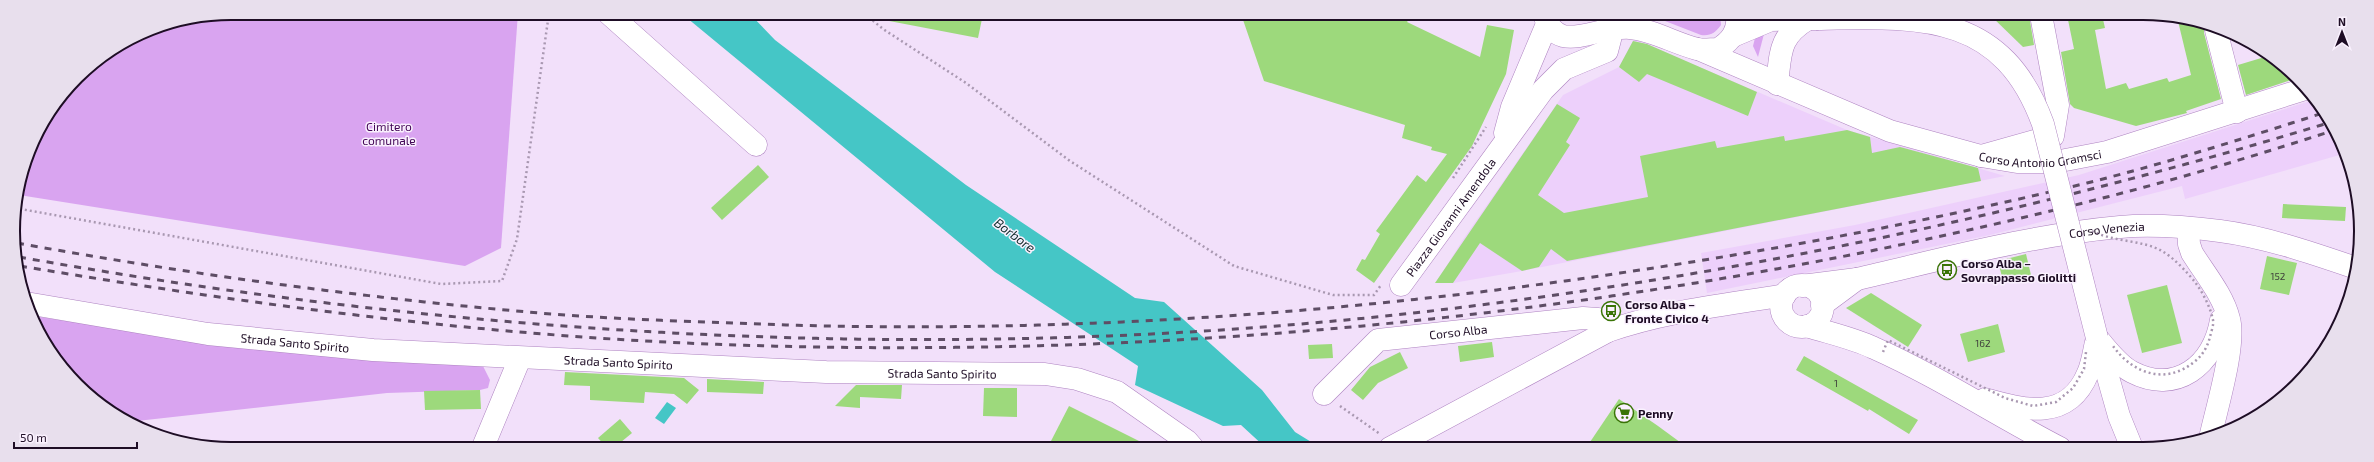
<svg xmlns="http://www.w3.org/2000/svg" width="2374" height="462" font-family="'Exo 2',sans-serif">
	<rect width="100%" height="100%" fill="#f2e0fa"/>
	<g fill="#edd0fb">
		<path d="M1634,39L1847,130L2005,176L1522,271L1453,283L1437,281L1462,241L1563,95L1619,67Z"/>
		<path d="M2316,99L2343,154L2185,199L2182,186L1990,235L1707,293L1701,253L1855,225L2079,175Z"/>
	</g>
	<g fill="#d9a4f0">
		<path d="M231,13H518L501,248L465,266L19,195L30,147L77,77L148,30Z"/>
		<path d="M1563,14H1588L1574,20Z"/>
		<path d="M1647,14H1720L1721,25C1715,33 1711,36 1701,35Z"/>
		<path d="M1765,30L1758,57L1753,46L1755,38Z"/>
		<path d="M33,316L100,326L475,362L483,366L490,380L488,388L480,390L387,393L128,422L122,420L67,375Z"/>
	</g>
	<g fill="#45c6c6">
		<path d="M681,13H749L775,40L966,185L1135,298L1164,302L1262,390L1295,432L1321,448H1266L1241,425L1223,426L1135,385L1138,366L995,272Z"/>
		<path d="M667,402L676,408L664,424L655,418Z"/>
	</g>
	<g fill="#9dd97c">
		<path d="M884,14H983L978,38L884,20Z"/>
		<path d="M1241,14H1413L1407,22L1480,57L1487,25L1514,30L1506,74L1472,146L1374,283L1356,270L1362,259L1365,260L1380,234L1376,231L1417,175L1426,182L1447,154L1431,150L1432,147L1402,138L1405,125L1264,81Z"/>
		<path d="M1990,15H2029L2034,45L2023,47Z"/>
		<path d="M2067,15H2102L2105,28L2095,30L2106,89L2126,83L2129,89L2167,78L2169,82L2191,75L2177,17L2204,26V33L2221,99L2186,111L2187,113L2136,126L2074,108L2070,104L2061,52L2074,49Z"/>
		<path d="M1633,41L1647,44L1757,92L1748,116L1647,74L1639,82L1619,67Z"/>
		<path d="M2268,56L2294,79L2246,95L2238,65Z"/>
		<path d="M1557,104L1580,118L1566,142L1570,145L1538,195L1564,213L1648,197L1640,156L1715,141L1717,148L1784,136L1785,141L1847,130L1870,137L1872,153L1900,147L1978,168L1981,181L1567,261L1551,249L1539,267L1522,271L1480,243L1453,283H1435Z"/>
		<path d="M758,165L769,177L722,220L711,208Z"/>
		<path d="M2283,204L2346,207L2345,221L2282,218Z"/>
		<path d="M2026,254L2031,275L2003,281L1998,261Z"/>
		<path d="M2267,256L2297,263L2289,295L2260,289Z"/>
		<path d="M2167,285L2182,343L2142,353L2127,295Z"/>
		<path d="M1871,293L1922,325L1908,347L1846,308Z"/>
		<path d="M1998,324L2005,352L1968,362L1960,334Z"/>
		<path d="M1492,342L1494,357L1460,362L1458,346Z"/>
		<path d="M1332,344L1333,358L1309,359L1308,345Z"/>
		<path d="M1400,352L1408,368L1378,383L1363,400L1351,390L1370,367Z"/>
		<path d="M1804,356L1918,420L1909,434L1869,409L1868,411L1796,370Z"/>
		<path d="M565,372L684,378L699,390L687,404L674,394L645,392L644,403L590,400V386L564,385Z"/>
		<path d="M707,379L764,382L763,394L707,392Z"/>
		<path d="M856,385H902L901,399L860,397V408L835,406Z"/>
		<path d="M984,388H1017V417L983,416Z"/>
		<path d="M480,390L481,409L425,410L424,391Z"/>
		<path d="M1619,399L1658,426L1688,448H1586Z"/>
		<path d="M1069,406L1153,448H1063L1051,441Z"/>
		<path d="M620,419L632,433L615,447H606L598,438Z"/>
	</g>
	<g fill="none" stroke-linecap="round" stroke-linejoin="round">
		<g stroke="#ae83c1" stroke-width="23">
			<g id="minor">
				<path d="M608,13L756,145"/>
				<path d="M2216,30L2237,112"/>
				<path d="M1505,133L1512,107L1547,24"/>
				<path d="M1981,156L2053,136L2058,105L2041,15"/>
				<path d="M2188,228L2189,244L2192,253C2205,274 2223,295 2229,319C2236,344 2217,407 2211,434"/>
				<path id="s1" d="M1857,279C1944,259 2031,235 2120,227C2153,224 2188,227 2220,231C2266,237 2312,253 2356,268"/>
				<path id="s2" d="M1401,285L1543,90L1564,69L1607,51L1613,28"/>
				<circle cx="1802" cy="306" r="21"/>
				<path d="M1802,286L1857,279L1822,305"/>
				<path id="s3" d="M26,303L208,334L373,350L826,372L1045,374L1077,379L1117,392L1187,441L1193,448"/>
				<path d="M1807,326C1829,333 1853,338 1874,348C1939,377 1998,416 2060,448"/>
				<path d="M2097,338C2107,349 2118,365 2132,372C2176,395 2214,365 2221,320"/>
				<path id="s4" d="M1324,394L1378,340L1583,318L1598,319L1608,331"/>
				<path d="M1985,399C2024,410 2068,422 2088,373C2093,362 2094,349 2097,338"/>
				<path d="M483,447L520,358"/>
				<path d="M1390,448L1608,331C1665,311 1725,305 1785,295"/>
			</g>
		</g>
		<g stroke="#ae83c1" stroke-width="23">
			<g id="major">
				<path d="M1544,14C1547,24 1553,33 1563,36C1582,40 1608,26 1630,28C1653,30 1674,43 1697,49C1703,50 1711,49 1718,49C1731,41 1739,31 1737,14"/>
				<path d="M1733,36L1771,20L1816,19"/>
				<path id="s5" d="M1698,49L1890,131L1981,156L2017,162H2055L2107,152L2305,89"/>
				<path d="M1777,84C1781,53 1778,37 1808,19"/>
				<path d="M2097,338L2119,416L2132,448"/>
			</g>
		</g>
		<g stroke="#a998b1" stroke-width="2.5" stroke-dasharray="2 3" stroke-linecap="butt">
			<path d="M865,14L883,29L966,83L1070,161L1234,266L1333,295H1374L1381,285"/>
			<path d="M1453,178L1486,127"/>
			<path d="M15,208L441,284L502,281L517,239L549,13"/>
			<path d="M1340,406L1380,434"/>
		</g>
		<use href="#minor" stroke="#fff" stroke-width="22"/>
		<use href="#major" stroke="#fff" stroke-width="22"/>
		<g stroke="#5e4d65" stroke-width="3" stroke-dasharray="7 7" stroke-linecap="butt">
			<path d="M17,243C194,275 372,299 551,314C629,320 708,322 786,325C1067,333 1348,314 1627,272C1781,249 1935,220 2087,183C2167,163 2245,138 2323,113"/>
			<path d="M19,257C480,339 955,365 1422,312C1730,277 2032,213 2328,123"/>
			<path d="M20,266C248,304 477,335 709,344C1175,362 1643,314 2095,200C2175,180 2254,156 2332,131"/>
			<path d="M2299,382L2345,306"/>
		</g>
		<g stroke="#ae83c1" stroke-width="23" stroke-linecap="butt">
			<path id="major-bridge" d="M1816,19C1919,17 2002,11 2043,124L2097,338"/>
		</g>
		<g stroke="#a998b1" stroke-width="2.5" stroke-dasharray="2 3" stroke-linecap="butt">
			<path d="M2092,231C2113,242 2143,240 2162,251C2174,258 2186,271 2195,282C2203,293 2210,306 2213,320C2214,325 2211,332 2210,337C2207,348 2202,356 2194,362C2166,385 2133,374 2113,346"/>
			<path d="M1883,352L1888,340L2005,398L2033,406L2056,402L2073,388L2084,369L2086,352"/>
		</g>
		<use href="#major-bridge" stroke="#fff" stroke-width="22"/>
	</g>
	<defs>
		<g id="bus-ring" transform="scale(1)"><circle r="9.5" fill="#faf1fe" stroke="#3a7407" stroke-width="1.5"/><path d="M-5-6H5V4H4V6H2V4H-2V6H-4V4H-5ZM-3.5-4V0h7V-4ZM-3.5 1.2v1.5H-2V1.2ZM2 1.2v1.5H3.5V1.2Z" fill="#3a7407"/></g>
		<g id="supermarket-ring" transform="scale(1)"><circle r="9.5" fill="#faf1fe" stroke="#3a7407" stroke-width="1.5"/><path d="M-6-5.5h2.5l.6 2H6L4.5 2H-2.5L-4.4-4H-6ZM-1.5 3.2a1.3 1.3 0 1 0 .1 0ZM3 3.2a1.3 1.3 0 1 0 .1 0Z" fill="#3a7407"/></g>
	</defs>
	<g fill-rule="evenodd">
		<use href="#bus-ring" x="1947" y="270"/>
		<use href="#bus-ring" x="1611" y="311"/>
		<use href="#supermarket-ring" x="1624" y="413"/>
	</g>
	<g text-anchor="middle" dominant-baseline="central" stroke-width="3" stroke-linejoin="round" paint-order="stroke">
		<g font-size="10" fill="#3e403b">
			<text x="2278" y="276">152</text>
			<text x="1983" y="343">162</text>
			<text x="1836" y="383">1</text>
		</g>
		<g font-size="12" fill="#420556" stroke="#faf1fe">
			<text x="389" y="126">Cimitero<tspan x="389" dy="14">comunale</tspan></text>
		</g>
		<g font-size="12" fill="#1e0d25" stroke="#faf1fe">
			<text stroke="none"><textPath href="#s5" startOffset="363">Corso Antonio Gramsci</textPath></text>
			<text stroke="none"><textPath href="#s2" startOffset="84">Piazza Giovanni Amendola</textPath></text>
			<text stroke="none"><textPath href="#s1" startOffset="255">Corso Venezia</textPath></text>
			<text stroke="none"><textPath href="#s4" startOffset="157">Corso Alba</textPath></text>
			<text stroke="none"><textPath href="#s3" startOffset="272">Strada Santo Spirito</textPath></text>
			<text stroke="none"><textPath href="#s3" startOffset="596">Strada Santo Spirito</textPath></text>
			<text stroke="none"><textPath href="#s3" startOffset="920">Strada Santo Spirito</textPath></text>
		</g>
		<g font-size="12" font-weight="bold" fill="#1e0d25" stroke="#faf1fe" text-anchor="start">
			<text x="1961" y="263">Corso Alba –<tspan x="1961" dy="14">Sovrappasso Giolitti</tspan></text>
			<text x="1625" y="304">Corso Alba –<tspan x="1625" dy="14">Fronte Civico 4</tspan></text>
			<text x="1638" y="413">Penny</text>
		</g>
		<g font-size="13" font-style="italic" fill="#132e2e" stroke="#faf1fe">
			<text transform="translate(1015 235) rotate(37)">Borbore</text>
		</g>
	</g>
	<path d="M0 0H2374V462H0ZM231 20H2143A211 211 0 0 1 2354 231V231A211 211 0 0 1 2143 442H231A211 211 0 0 1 20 231V231A211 211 0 0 1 231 20Z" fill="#e8dfed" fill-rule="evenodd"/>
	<path fill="none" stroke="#1e0d25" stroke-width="2" d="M231 20H2143A211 211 0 0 1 2354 231V231A211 211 0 0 1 2143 442H231A211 211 0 0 1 20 231V231A211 211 0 0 1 231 20Z"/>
	<g transform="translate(2342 32)" stroke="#faf1fe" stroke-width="3" paint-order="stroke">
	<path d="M0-3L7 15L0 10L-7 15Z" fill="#1e0d25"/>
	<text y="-6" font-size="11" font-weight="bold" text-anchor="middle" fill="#1e0d25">N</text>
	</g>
	<path d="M14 442v6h123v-6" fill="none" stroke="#1e0d25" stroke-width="2"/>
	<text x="20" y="442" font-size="12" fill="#1e0d25" stroke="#faf1fe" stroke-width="3" paint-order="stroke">50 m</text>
</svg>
